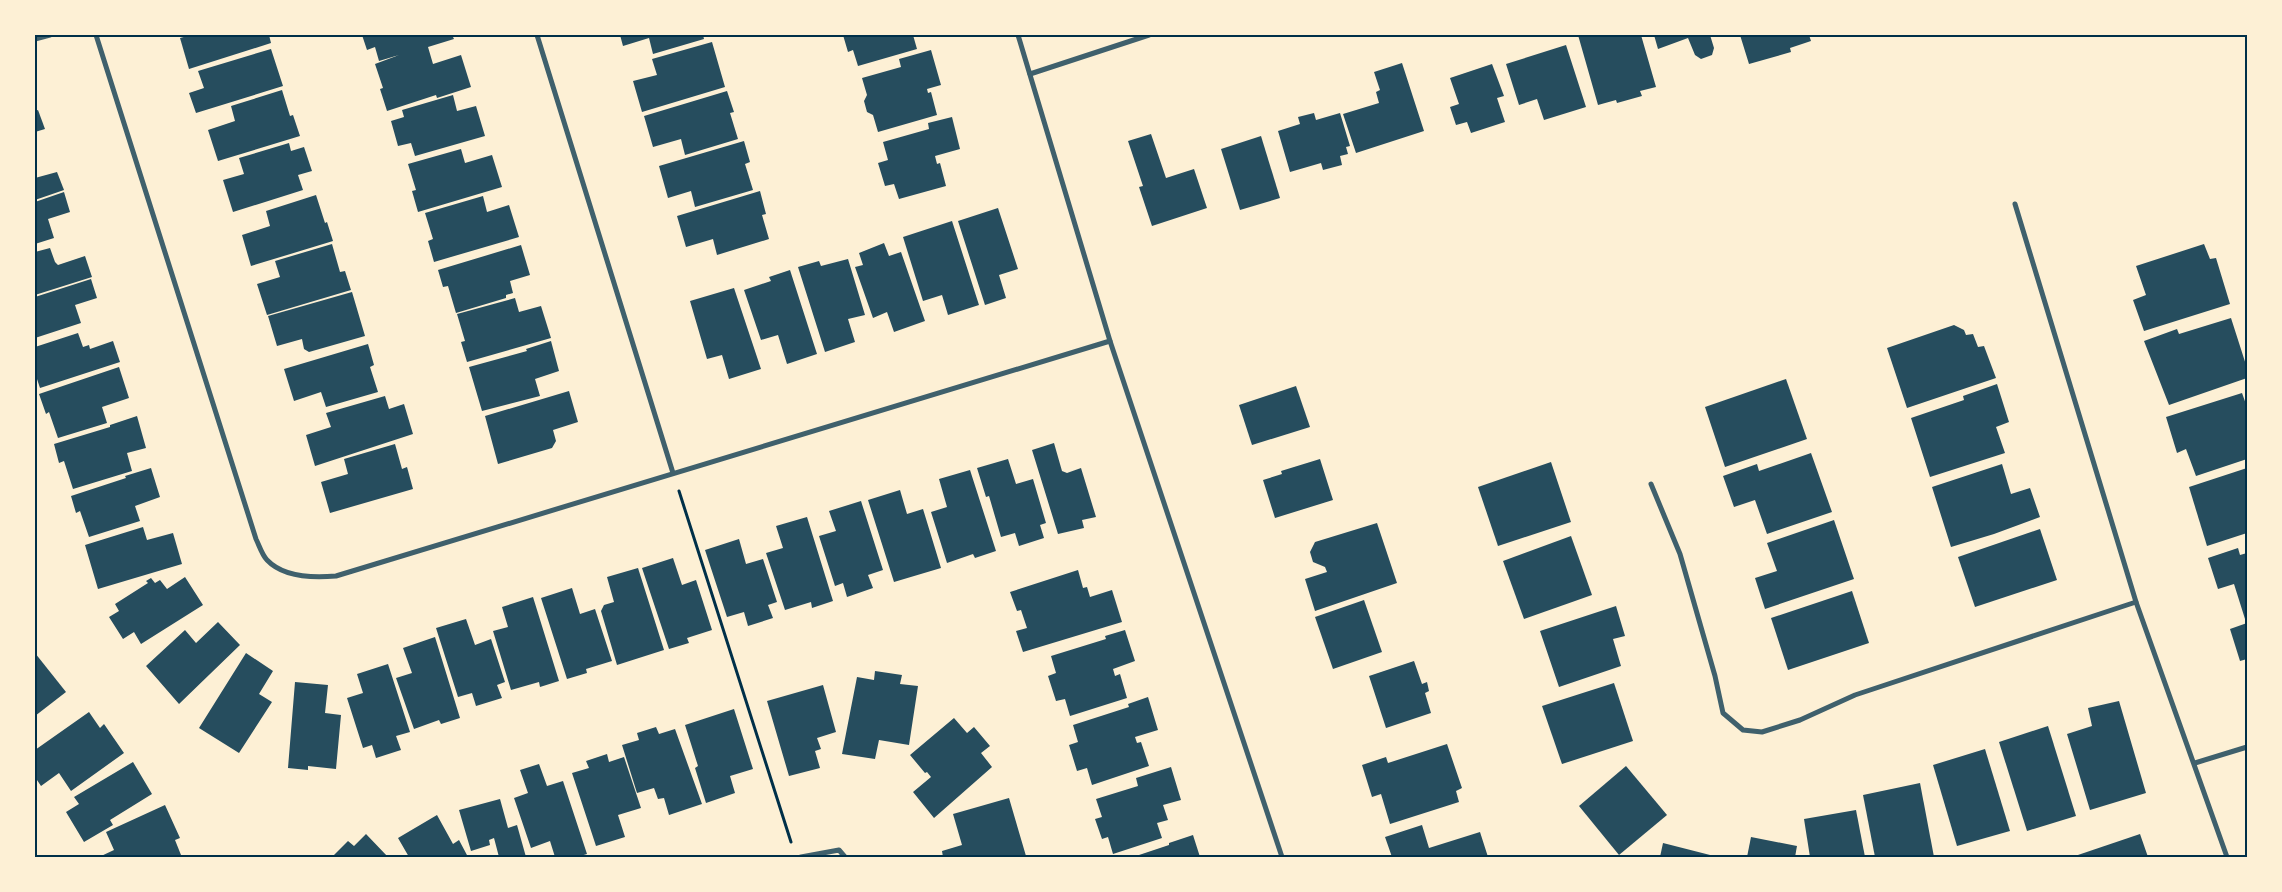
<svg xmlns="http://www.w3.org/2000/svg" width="2282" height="892" font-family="Bitter,serif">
	<rect width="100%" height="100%" fill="#fdf0d5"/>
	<g fill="#264d5e">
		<path d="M191,35H269L271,43L189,69L180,38Z"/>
		<path d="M362,35H452L454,39L428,47L433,64L461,55L471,87L437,98L436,95L387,111L380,89L383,88L375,64L399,55L379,61L375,47L367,50Z"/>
		<path d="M620,35H703L704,39L653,54L649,38L623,46Z"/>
		<path d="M843,35H913L917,49L858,66L853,50L848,52Z"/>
		<path d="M1578,35H1641L1656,87L1640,91L1642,96L1617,103L1616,100L1598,105Z"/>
		<path d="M1654,35H1710L1714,48L1712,55L1701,59L1695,55L1688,38L1658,49Z"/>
		<path d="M1740,35H1809L1811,41L1790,48L1791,52L1749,64Z"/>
		<path d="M712,42L725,87L642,112L633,81L657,75L652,59Z"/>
		<path d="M1566,45L1586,107L1544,120L1537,99L1519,105L1506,64Z"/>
		<path d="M271,49L283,86L196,113L189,93L204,88L198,71Z"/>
		<path d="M931,50L941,85L927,89L928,93L931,92L937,115L878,132L873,115L867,112L864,101L867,95L862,78L901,67L899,59Z"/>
		<path d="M1402,63L1424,131L1356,153L1343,114L1379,103L1376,92L1380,90L1374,72Z"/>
		<path d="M1492,64L1504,96L1497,98L1505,122L1471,133L1467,122L1456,125L1450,107L1459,104L1450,78Z"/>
		<path d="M282,90L290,116L293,115L300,136L218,161L208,130L235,121L231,106Z"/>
		<path d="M727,91L734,112L730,113L738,139L685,155L681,139L653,147L644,116Z"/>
		<path d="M453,95L457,111L476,106L485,136L415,156L411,143L398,146L391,121L404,117L402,110Z"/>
		<path d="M38,110L45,129L35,132V111Z"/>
		<path d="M1314,113L1316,120L1340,113L1350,146L1346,147L1348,154L1340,156L1342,165L1323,170L1321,163L1290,172L1278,131L1300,124L1298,117Z"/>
		<path d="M952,117L960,149L935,156L937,164L940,163L946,186L899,199L894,184L885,186L878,163L888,160L883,142L929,129L928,123Z"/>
		<path d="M1151,134L1166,178L1194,169L1207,208L1152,226L1139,187L1143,186L1128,141Z"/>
		<path d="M1261,136L1280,198L1240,210L1221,149Z"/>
		<path d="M744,141L750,162L745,164L753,190L695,207L691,191L668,198L659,166Z"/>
		<path d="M289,143L291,151L304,147L312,171L298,175L303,190L233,212L223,180L244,174L239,158Z"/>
		<path d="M461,149L465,163L492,155L502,187L418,212L412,191L416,190L408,164Z"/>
		<path d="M57,172L64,190L35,200V178Z"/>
		<path d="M760,191L766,214L762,215L769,239L717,255L713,239L686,247L677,216Z"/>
		<path d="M64,192L70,212L48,219L54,238L35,244V202Z"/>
		<path d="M316,195L325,223L327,222L333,241L251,266L242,235L270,226L266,211Z"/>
		<path d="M483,196L487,212L509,205L519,237L434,262L428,241L433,239L425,213Z"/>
		<path d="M998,208L1018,269L999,275L1006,298L985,305L958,221Z"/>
		<path d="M952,221L979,305L948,315L942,295L923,301L903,237Z"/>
		<path d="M884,243L889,256L901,252L925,321L894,332L887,312L873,318L855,267L863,265L859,253Z"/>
		<path d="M332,244L340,272L345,271L351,290L267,315L257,284L280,277L275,261Z"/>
		<path d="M2204,244L2210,259L2216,258L2230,304L2144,331L2133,300L2146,295L2136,266Z"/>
		<path d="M521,245L530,275L510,281L513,293L506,295V298L456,313L448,286L443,287L438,270Z"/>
		<path d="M50,248L55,262L58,265L85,256L92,277L35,295V252Z"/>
		<path d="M848,259L865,315L848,319L855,342L825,352L798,267L819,261L821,266Z"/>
		<path d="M790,270L817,354L787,364L778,335L761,340L744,290L771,281L769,277Z"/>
		<path d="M91,279L97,298L75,305L81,323L35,338V297Z"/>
		<path d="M734,288L761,369L729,379L722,355L707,359L690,301Z"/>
		<path d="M352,292L365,336L309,352L304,349L302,339L277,346L268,316Z"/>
		<path d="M515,298L519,312L541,306L551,338L467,362L461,342L465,341L457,314Z"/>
		<path d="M2231,318L2247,368V378L2169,405L2144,341L2177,329L2179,334Z"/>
		<path d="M1954,325L1964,330L1966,335L1973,334L1978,347L1984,346L1996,378L1907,408L1887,348Z"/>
		<path d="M78,333L83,347L89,345L90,349L113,341L120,362L40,388L35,373V347Z"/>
		<path d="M551,341L559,371L535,379L540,396L482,411L469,367L527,351L526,349Z"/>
		<path d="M368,344L374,365L370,367L378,392L326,407L321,392L294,401L284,369Z"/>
		<path d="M119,367L129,398L102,407L107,423L58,438L49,412L46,414L39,394Z"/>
		<path d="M1786,379L1807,439L1725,467L1705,407Z"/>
		<path d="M1997,384L2009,422L1996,427L2005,453L1930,477L1911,418L1964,400L1963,396Z"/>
		<path d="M1296,386L1310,427L1252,445L1239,405Z"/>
		<path d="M569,391L578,422L553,430L556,441L552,448L498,464L485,416Z"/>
		<path d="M2242,393L2247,407V459L2196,476L2186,449L2177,453L2166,417Z"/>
		<path d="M385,396L389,409L404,404L413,434L315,466L306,435L331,427L326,413Z"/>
		<path d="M137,416L146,448L127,453L132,471L73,489L64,461L59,463L54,444L110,427V425Z"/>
		<path d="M1054,443L1062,471L1067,473L1081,468L1096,517L1082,520L1084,528L1058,534L1032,450Z"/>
		<path d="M395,444L402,469L407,467L413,489L330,513L321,482L348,474L344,459Z"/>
		<path d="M1811,453L1832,512L1767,534L1755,500L1734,507L1723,476L1757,464L1759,471Z"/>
		<path d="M1008,459L1016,484L1033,479L1046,523L1040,525L1044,538L1019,546L1015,533L1001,537L989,496L986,497L977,468Z"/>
		<path d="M1320,459L1333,500L1275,518L1263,480L1282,474L1281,471Z"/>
		<path d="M1551,462L1571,522L1498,546L1478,487Z"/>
		<path d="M2002,464L2011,494L2030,488L2040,517L1994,534L1951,547L1932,487Z"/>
		<path d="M151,468L160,497L135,506L140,521L89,537L80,511L76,513L71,496L126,478L125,476Z"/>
		<path d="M2247,468V533L2207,546L2189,487Z"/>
		<path d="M970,470L996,551L975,558L973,554L947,563L931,512L947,507L939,479Z"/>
		<path d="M900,490L907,514L923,509L941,568L894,582L868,500Z"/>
		<path d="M861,501L883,570L868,575L873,588L847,597L843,583L835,586L819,536L836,531L829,511Z"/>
		<path d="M807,517L833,601L812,608L811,602L785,610L766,553L783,548L776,526Z"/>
		<path d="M1834,520L1854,579L1765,609L1755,578L1777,571L1767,543Z"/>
		<path d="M1377,523L1397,583L1315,611L1305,579L1327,572L1325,567L1313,562L1310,552L1315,542Z"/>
		<path d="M143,527L147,540L173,533L182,564L98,589L85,545Z"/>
		<path d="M2040,529L2057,580L1975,607L1958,557Z"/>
		<path d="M1571,536L1592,595L1524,619L1503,561Z"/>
		<path d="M739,539L746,564L763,559L777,602L768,605L773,618L748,626L744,612L727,617L705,550Z"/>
		<path d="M2238,548L2240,555L2247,553V618L2245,619L2234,584L2218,589L2208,558Z"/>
		<path d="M673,558L682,585L696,580L712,630L687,638L689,643L669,649L642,568Z"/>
		<path d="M638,568L664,650L617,665L601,611L604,605L614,602L607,577Z"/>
		<path d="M1078,570L1083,588L1087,587L1090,597L1112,590L1122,622L1023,652L1016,631L1027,628L1021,610L1017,611L1010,592Z"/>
		<path d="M185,577L203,605L141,644L134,632L123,639L109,617L119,611L115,604L148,583L146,581L151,578L155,583L160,580L167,589Z"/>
		<path d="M572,588L580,614L595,609L612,661L586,669L587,673L567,679L541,598Z"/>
		<path d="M1852,591L1869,643L1788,670L1771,618Z"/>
		<path d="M533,597L559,681L540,687L539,682L511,690L493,631L508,627L502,607Z"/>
		<path d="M1364,600L1382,652L1333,669L1315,617Z"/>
		<path d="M1616,606L1625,636L1613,639L1621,666L1559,687L1540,631Z"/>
		<path d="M466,619L475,645L491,639L505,682L497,685L502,698L476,706L472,693L458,697L436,628Z"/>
		<path d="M218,622L240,645L179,704L146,666L185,630L196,643Z"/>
		<path d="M2247,623V659L2240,661L2230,629Z"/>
		<path d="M1125,630L1135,661L1113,669L1115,676L1120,674L1127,698L1070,716L1065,699L1056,701L1048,676L1056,673L1051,656L1106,639L1105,636Z"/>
		<path d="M435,637L460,718L441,724L439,720L414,729L396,678L412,673L403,648Z"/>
		<path d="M35,653L66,692L35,716Z"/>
		<path d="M246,653L273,671L259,694L272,702L239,753L199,728Z"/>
		<path d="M1414,661L1422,684L1427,682L1429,691L1425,693L1431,713L1386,728L1369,676Z"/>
		<path d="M388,664L410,732L396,736L401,750L376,758L372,745L363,748L347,698L363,693L357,674Z"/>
		<path d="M875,671L902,675L900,684L918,686L909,745L879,740L875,759L842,754L857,677L874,680Z"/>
		<path d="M295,682L328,685L325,713L341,715L336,769L308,766V770L288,768Z"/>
		<path d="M1614,683L1633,741L1562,764L1542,706Z"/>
		<path d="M823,685L836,732L817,738L821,749L815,751L820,768L789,776L767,701Z"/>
		<path d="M1148,697L1158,730L1135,737L1137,743L1141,742L1149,766L1092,785L1087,768L1077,771L1069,745L1078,742L1073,725L1129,707L1128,704Z"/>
		<path d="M2119,701L2146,793L2090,810L2067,734L2092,726L2088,708Z"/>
		<path d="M734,709L753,769L730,776L735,793L706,803L695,768L698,766L685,725Z"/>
		<path d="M89,712L100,728L104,724L124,753L71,791L59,773L41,786L35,777V750Z"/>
		<path d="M954,718L967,733L974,727L990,746L981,753L992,767L934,818L913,792L931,777L927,772L925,773L910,755Z"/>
		<path d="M2048,726L2076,816L2027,831L1999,742Z"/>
		<path d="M656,727L659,734L675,729L702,804L669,815L664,798L658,799L654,788L637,793L622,745L639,740L637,733Z"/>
		<path d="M1447,744L1462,788L1456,791L1459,802L1390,824L1381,794L1372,797L1362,765L1386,757L1388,763Z"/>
		<path d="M1985,749L2010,831L1957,846L1933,765Z"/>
		<path d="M607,754L609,762L624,757L641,808L618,815L625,837L596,846L572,773L589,768L586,761Z"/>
		<path d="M133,762L152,794L110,820L113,825L84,842L66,812L79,804L74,797Z"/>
		<path d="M539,764L547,786L563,781L587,854L577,857H555L550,841L531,848L514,798L528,793L520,770Z"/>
		<path d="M1626,766L1667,815L1619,855L1579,806Z"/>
		<path d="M1171,767L1181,800L1163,805L1168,820L1157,823L1162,838L1113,854L1108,837L1102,839L1095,819L1102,817L1096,799L1138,786L1136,778Z"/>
		<path d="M1920,783L1934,857H1875L1863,795Z"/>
		<path d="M1009,798L1026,856L943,857L942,851L962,845L953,814Z"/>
		<path d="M500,799L508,828L517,825L526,857H499L494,838L489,840L490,845L471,851L459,810Z"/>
		<path d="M165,805L180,838L175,840L181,855L176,857H99L114,850L106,832Z"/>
		<path d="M1856,810L1865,857H1810L1804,819Z"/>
		<path d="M437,815L453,844L459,840L468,857H409L398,838Z"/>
		<path d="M1422,825L1429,848L1480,832L1488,857H1392L1385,837Z"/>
		<path d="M366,834L388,857H332L348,841L354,846Z"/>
		<path d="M2140,834L2148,857H2072Z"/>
		<path d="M1193,835L1200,857H1133L1169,845V843Z"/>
		<path d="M1751,837L1797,846L1795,857H1747Z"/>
		<path d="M1663,843L1714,856L1713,857H1660Z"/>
	</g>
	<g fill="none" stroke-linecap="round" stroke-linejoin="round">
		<path stroke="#003049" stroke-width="3" d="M679,491L791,842"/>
		<g stroke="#3f606c" stroke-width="5">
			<path d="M96,35L256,539C259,545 262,555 267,560C284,578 314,578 336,576L1110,341"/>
			<path d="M537,35L673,473"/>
			<path d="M1018,35L1110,341L1282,857"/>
			<path d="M35,39L50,35"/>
			<path d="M1030,74L1149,35"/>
			<path d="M2015,204L2136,602L2227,857"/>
			<path d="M1651,484L1680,554L1715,676L1723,713L1743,730L1762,732L1800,720L1855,695L2136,602"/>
			<path d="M2195,763L2247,747"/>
			<path d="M801,857L839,850L845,857"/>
		</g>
	</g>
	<rect width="2282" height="892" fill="none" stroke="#fdf0d5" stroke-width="72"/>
	<rect x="36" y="36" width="2210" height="820" fill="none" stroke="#003049" stroke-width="2"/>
</svg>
